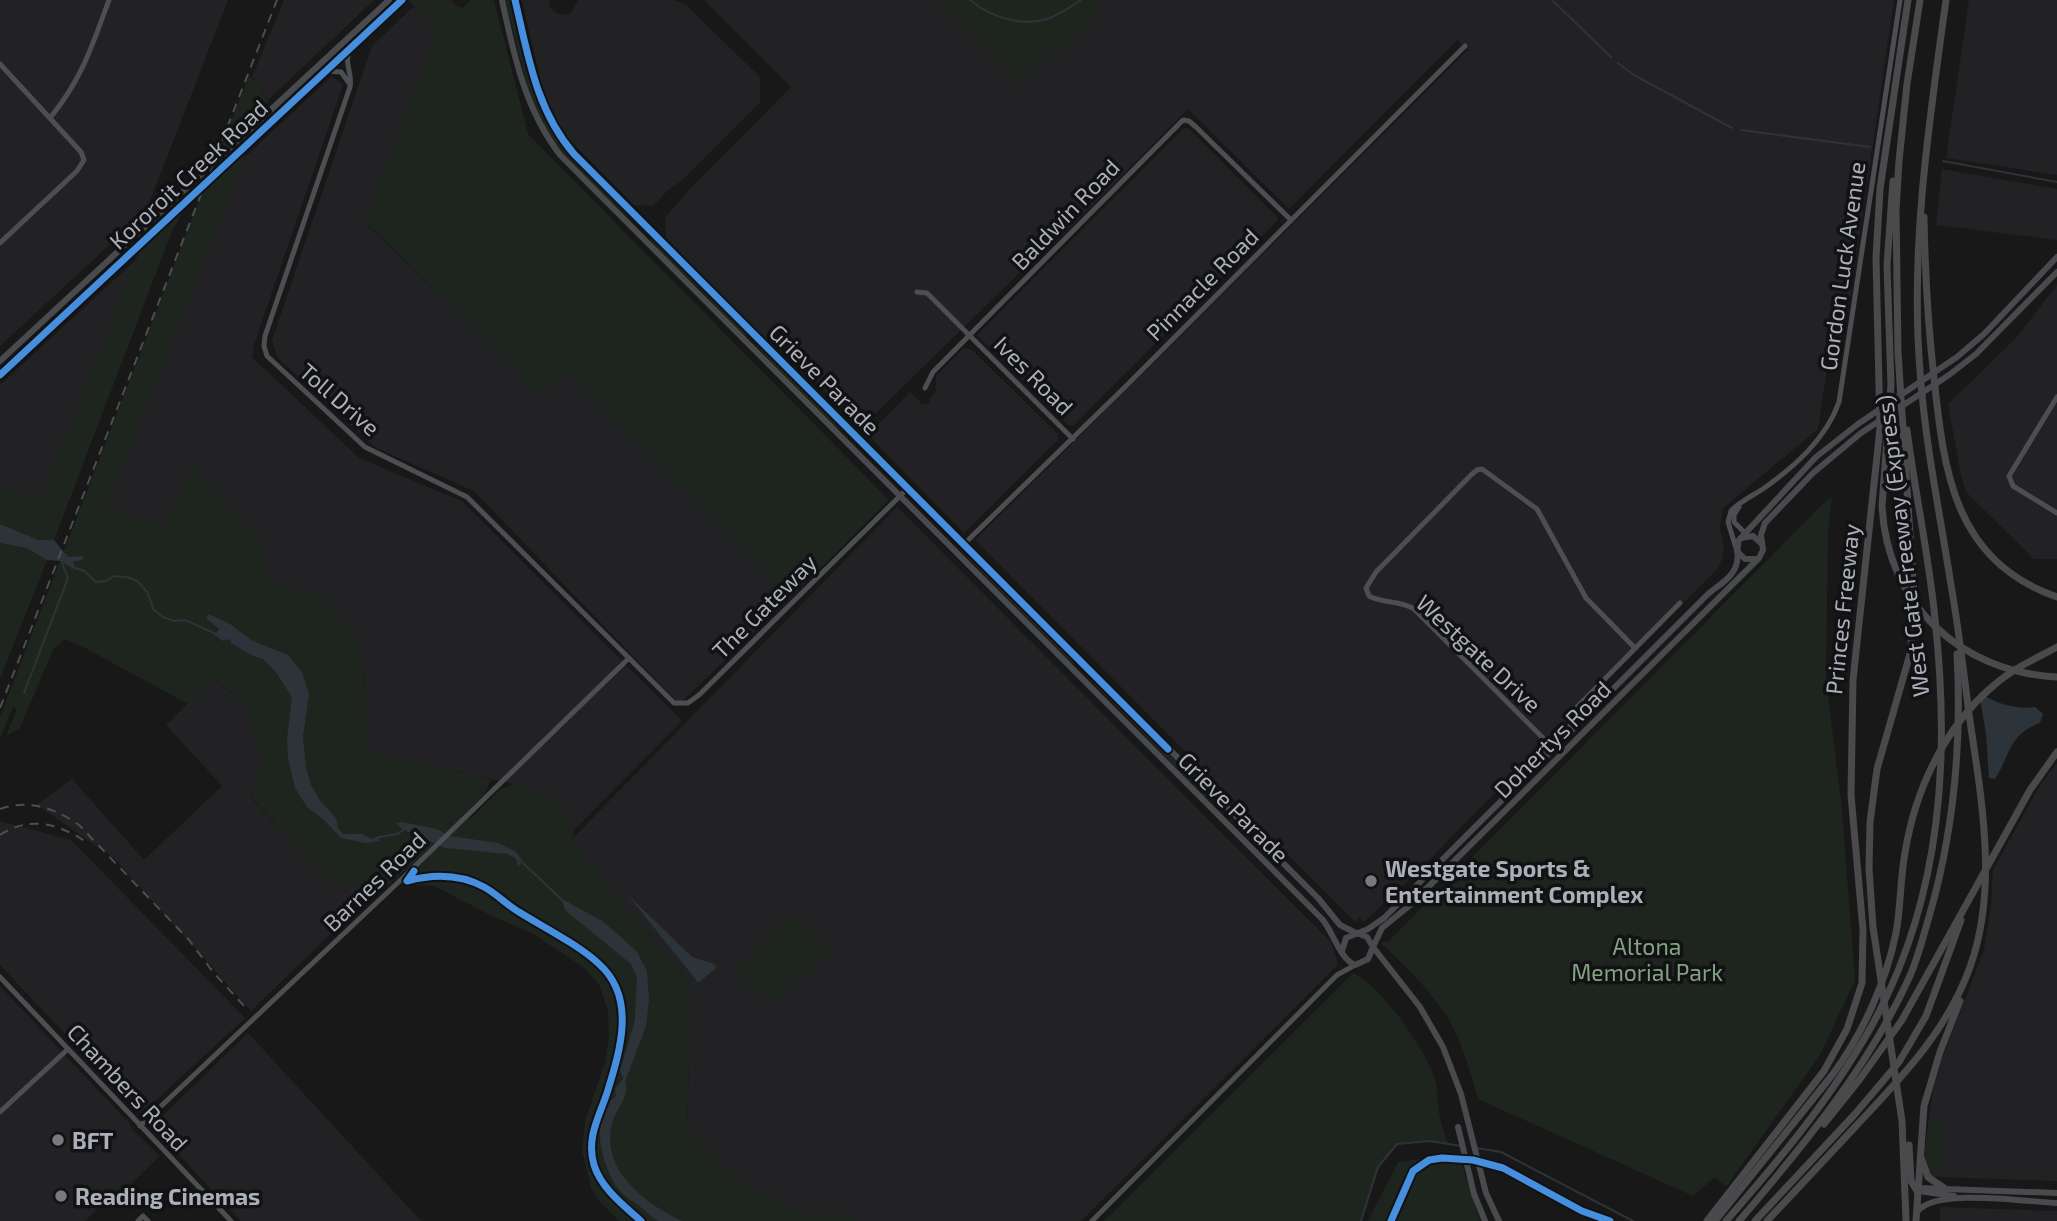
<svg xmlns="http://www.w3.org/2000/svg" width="2057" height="1221" font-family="'Exo 2',sans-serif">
	<rect width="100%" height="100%" fill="#181818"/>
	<g fill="#222224">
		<path d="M0,0H228L146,211L0,346Z"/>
		<path d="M284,0H374L268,100L261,92L264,89L252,77Z"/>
		<path d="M522,0H550L549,4L554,12L561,15L571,13L578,0H674L685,4L760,77V102L680,182L668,190L653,206L634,205L560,130L545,100Z"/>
		<path d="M704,0H936L1021,85L1056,50L1060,53L1097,17L1094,13L1106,0H1894L1847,320L1827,370L1818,429L1723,508L1720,527L1724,546L1722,560L1717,569L1425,864L1364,922L1359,918L1355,922L975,540L1468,50L1457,40L1289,209L1188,109L1063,235L1060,233L862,427L769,337L766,339L666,238L665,218L687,192L791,87Z"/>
		<path d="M1969,0H2057V175L1946,158Z"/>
		<path d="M414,6L438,29L364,222L493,345L541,397L565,372L791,597L679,704L474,491L376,448L278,358L272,340L372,46Z"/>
		<path d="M332,76L343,85L255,342L252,357L359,458L462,501L682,721L575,829L550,795L514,784L367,751L364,664L324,598L275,581L192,465L163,526L107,507L245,157Z"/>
		<path d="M1184,128H1188L1277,217V221L1073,426L1068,425L977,335Z"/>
		<path d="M1942,169L2057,189V240L1936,225Z"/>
		<path d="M138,258L40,500L4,486H0V385Z"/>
		<path d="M2057,285V559H2034L1966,492L1961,476L1948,404L2016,338Z"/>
		<path d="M964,348L972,350L1058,434V440L964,533L868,435L910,392L922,404L930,403L929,399L936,391V376Z"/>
		<path d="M897,507L1331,942L1338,964L1081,1221H858L843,1213L800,1214L726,1172L687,1128L691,984L571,840Z"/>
		<path d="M213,679L243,701L261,756L252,799L330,882L379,887L251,1011L115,859L37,805L72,779L144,860L222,786L166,725Z"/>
		<path d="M2057,763V1181L1941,1177L1943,1125L1928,1124L1933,1090L1944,1054L1984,950L1991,906L1993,870L2040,785Z"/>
		<path d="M0,821L71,840L245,1018L141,1114L0,965Z"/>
		<path d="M0,986L129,1123L132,1129L160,1156L107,1207L103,1204L85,1221H0Z"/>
		<path d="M248,1033L421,1221H241L152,1126Z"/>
		<path d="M1940,1207L2057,1211V1221H1940Z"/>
	</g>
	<g fill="#1e251f">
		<path d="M408,0H451L458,7L463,8L471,0H494L528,134L889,500L791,597L565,373L541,397L493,345L364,221L438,29Z"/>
		<path d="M505,0H512L532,86L546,121L564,147L636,225L566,159L546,131L531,101Z"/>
		<path d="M936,0H1106L1094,12L1097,17L1060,53L1056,50L1021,85Z"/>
		<path d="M249,76L264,89L261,93L269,101L218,154Z"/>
		<path d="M244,151L245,157L107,507L163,525L192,465L268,550L262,561L275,581L324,598L357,639L364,664L367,751L491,779L485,793L463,816L471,818L501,789L514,784L551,795L575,829L571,840L691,984L687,1128L727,1172L800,1214L843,1213L858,1221H619L598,1200L591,1188L582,1150L585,1121L605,1062L609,1037L608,1012L599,984L583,967L532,933L494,917L434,886L404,884L416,872L407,869L408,868L384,889L330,882L252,798L261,756L243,701L214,679L188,704L89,650L65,639L53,650L20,728L6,736L17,709L13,707L0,739V717L204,188Z"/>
		<path d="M181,210L182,213L172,231L54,540H40L0,524V486H4L40,500L141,247Z"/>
		<path d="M648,233L750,334L749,335H743C728,321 715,305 701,290C688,277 652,250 648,233Z"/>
		<path d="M756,341L845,430V431C831,430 775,365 761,351Z"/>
		<path d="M1830,497L1832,499L1828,531L1826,679L1842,810L1855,980L1820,1055L1726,1187L1715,1177L1693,1196L1478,1099C1470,1070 1461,1038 1444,1012C1426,986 1403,964 1380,942H1388Z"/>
		<path d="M0,543L26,548L47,560L0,679Z"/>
		<path d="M968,554L1081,665L1080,666L1070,663L968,558Z"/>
		<path d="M1088,673L1164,748L1213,802L1207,799C1167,760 1130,719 1090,680Z"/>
		<path d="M801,914C804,922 807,935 817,939C824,942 827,941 833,947L771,1006L735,973L790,916Z"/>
		<path d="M1353,973C1382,986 1426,1050 1435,1080C1438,1092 1437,1106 1440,1118C1442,1127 1445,1135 1448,1144L1430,1141L1397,1144L1378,1167L1361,1221H1104Z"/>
		<path d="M1928,1124L1943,1125L1941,1177L1930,1176L1924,1160Z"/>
		<path d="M1428,1158L1461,1162L1480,1221H1368L1398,1162Z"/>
	</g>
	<g fill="#2c3439">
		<path d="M0,524L39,540H54L68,557L82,556L84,559L73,562L76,570L60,561L47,560L26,548L0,543Z"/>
		<path d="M208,614L230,624L251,640L288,655L302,672L309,694L303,736L306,768L311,785L321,802L336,818L338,828L343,834H362L372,839L379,836V841L366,843L341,838L324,820L307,807L295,788L288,758L287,739L292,697L275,671L263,659L251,655L231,643V639L223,641L215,635L219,629L206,618Z"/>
		<path d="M1979,693C1996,703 2015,710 2035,707L2043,714L2040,723C2008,735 2011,754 1995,779L1989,778L1986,734Z"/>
		<path d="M402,822L437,829L449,836L499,843L516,852L522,860L518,868L516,859L508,854L445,848L402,829L396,823Z"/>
		<path d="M627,894L692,957L715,964L716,968L699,982L697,981Z"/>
		<path d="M562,899L602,921L621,937L637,952L647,971L649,1000L646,1026L625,1082C630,1095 619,1105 614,1117C596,1166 642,1202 682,1221C675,1221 665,1221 659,1221C653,1219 647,1212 642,1208C635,1202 626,1198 620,1191C602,1168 587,1115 616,1096L615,1089L623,1079L620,1070L635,1020L637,978L631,964L565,910Z"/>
	</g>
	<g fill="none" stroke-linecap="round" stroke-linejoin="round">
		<g stroke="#2c3439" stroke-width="2">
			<path d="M970,0C990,17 1022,27 1047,19C1059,15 1071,6 1081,0"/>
			<path d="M1552,0L1611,57"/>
			<path d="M1618,63L1634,75L1732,128"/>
			<path d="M1741,130L1870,147"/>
			<path d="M1943,161L2057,182"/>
			<path d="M75,568L84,571L96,582L106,581L114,576L127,577L137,581L147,592L154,610L163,617L174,621L185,620L216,634"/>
			<path d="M24,693L68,578L62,563"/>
			<path d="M379,837L398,834L403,830"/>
			<path d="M520,860L562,900"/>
			<path d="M1476,1148L1501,1152L1633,1221"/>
			<path d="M1361,1221L1378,1167L1397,1144L1430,1141L1461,1146"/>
		</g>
		<g stroke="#4c4e51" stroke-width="5">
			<path d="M350,50C343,62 353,73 350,87L265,336L264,346L267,356L365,447L467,497L674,703H688L699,695L907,489"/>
			<path d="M0,64L81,152L84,160L77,171L0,243"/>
			<path d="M328,71L341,72L349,83"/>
			<path d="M50,118C82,79 92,46 109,0"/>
			<path d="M917,292L927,293L1073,439"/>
			<path d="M925,388L933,372L1183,120L1189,121L1196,127L1291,220"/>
			<path d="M2057,397L2009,476L2013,486L2057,513"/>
			<path d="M1739,507L1734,515V522L1747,535"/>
			<path d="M963,545L1126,386L1465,46"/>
			<path d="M1736,548L1728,522L1731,511C1739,502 1752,496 1763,489C1794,467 1826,439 1839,402L1900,0"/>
			<path d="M1569,731L1572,715L1578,706L1680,603"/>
			<path d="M1554,749L1414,609C1400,600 1384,604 1369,596L1366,588L1376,572L1471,475L1477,470L1482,469L1537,509L1586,598L1635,648"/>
			<path d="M1536,763L1544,750L1542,737"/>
			<path d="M0,977L231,1221"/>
			<path d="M0,1112L68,1049"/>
			<path d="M140,1126L407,874L629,658"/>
			<path d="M138,1221L143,1216L148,1221"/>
			<path d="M1092,1221L1337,975L1355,965"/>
		</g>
		<g stroke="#494a4d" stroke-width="6">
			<path d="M502,0C514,56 525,109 560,155L1322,919C1334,933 1339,958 1355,965L1368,959L1373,947L1367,937L1357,933"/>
			<path d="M515,0C528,55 536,110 574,154L1318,898L1340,925L1356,933"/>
			<path d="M0,361L389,0"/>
			<path d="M0,375L402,0"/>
			<path d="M1741,538L1753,536L1762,544"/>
			<path d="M1737,551L1745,559H1757"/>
			<path d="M1373,947L1382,928L1409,906L1759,558L1763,550L1761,535L1765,523L1813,473L1861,433L1949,375L1976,354L2057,272"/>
			<path d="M1373,947L1420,1007L1443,1047L1461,1094L1486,1193L1499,1221"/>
			<path d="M1342,951L1346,938L1368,929L1384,918L1707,595C1718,585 1734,578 1737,562C1739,554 1736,548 1739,540L1816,457L1858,424L1957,357L1984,334L2057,257"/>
			<path d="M1458,1127L1474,1194L1485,1221"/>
			<path d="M1918,1188L2057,1193"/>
			<path d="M1918,1191L1954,1196"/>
			<path d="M1917,1212C1935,1187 2027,1202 2057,1203"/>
		</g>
		<g stroke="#4a4a4d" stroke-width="7">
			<path d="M1893,181L1887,265L1891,385L1882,506C1887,604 1960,672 2057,677"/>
			<path d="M1924,217C1925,271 1928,325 1934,378C1944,472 1954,561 2057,597"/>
			<path d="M1824,1124L1860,1079L1902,1020L2030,790L2057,752"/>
			<path d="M1909,1145L1911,1181L1917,1191"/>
			<path d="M1921,1158L1928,1177L1944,1188"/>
			<path d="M1906,1220L1902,1121L1873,927L1869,868L1870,822L1877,769L1910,654L1915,611L1898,352L1896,210L1899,161L1907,84L1920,0"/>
			<path d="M1707,1221L1824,1071L1847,1029L1862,983L1863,930L1851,795L1853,680L1880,428L1876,258L1880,189L1908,0"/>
			<path d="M1715,1221L1833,1074C1863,1033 1886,982 1896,933C1901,906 1900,879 1905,853C1915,790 1944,728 1993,686C2012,669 2035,659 2057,647"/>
			<path d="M1726,1221C1782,1157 1837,1091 1877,1016C1942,892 1950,756 1935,619C1929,556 1915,493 1907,430"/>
			<path d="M1739,1221C1803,1146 1868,1068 1909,978C1918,958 1923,937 1929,917C1954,831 1962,744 1957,654"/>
			<path d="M1755,1221L1855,1114L1899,1062L1926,1016L1961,920"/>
			<path d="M1767,1221C1797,1189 1827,1157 1856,1126C1902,1077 1947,1031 1970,967C1998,889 1982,802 1970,721C1964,676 1959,630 1951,585C1940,514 1925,443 1920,371C1910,247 1929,123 1946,0"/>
			<path d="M1916,1221L1924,1106L1940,1052L1960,1001"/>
		</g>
		<g stroke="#4c4e4f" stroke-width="2" stroke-dasharray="9 7" stroke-linecap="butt">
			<path d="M0,708L277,0"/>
			<path d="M0,809C28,799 55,808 79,825L189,940L213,972L246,1008"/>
			<path d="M0,835C30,815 61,824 89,844"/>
		</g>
		<g stroke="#121214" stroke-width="11">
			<g id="cycleway">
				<path d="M515,0C528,55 536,110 574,154L1168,749"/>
				<path d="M0,375L402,0"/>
				<path d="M414,871L407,881C433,874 460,874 484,887C497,894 507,905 519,912C543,927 579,945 599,964C637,998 620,1051 607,1093C599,1117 586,1138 594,1165C601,1188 623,1205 641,1221"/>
				<path d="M1391,1221L1413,1171L1429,1160L1442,1158L1473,1160L1503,1168L1582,1211L1610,1221"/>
			</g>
		</g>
		<use href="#cycleway" stroke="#468fdf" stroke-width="7"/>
	</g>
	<g fill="#777a80" stroke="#121214" stroke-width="2.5">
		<circle cx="1371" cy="881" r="7"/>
		<circle cx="58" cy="1140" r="7"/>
		<circle cx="61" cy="1196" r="7"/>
	</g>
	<g text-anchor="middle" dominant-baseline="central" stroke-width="7" stroke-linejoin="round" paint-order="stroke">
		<g font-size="23" fill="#aaafb8" stroke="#121214">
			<text transform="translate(188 174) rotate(-43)">Kororoit Creek Road</text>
			<text transform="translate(1065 214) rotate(-46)">Baldwin Road</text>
			<text transform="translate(1842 266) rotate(-82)">Gordon Luck Avenue</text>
			<text transform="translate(1202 284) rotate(-45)">Pinnacle Road</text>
			<text transform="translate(1034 375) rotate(45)">Ives Road</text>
			<text transform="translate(825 379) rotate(45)">Grieve Parade</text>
			<text transform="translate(340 399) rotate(41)">Toll Drive</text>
			<text transform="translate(1902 546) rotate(-97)">West Gate Freeway (Express)</text>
			<text transform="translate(764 606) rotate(-45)">The Gateway</text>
			<text transform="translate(1842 609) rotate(-84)">Princes Freeway</text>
			<text transform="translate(1479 653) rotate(43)">Westgate Drive</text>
			<text transform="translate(1552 739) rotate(-45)">Dohertys Road</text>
			<text transform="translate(1234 807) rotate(45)">Grieve Parade</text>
			<text transform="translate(374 881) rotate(-44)">Barnes Road</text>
			<text transform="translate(128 1087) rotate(47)">Chambers Road</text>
		</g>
		<g font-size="23" font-weight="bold" fill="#aaafb8" stroke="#121214" text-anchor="start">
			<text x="1385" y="868">Westgate Sports &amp;<tspan x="1385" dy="26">Entertainment Complex</tspan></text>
			<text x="72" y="1140">BFT</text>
			<text x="75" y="1196">Reading Cinemas</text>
		</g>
		<g font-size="23" fill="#83a282" stroke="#121214">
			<text x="1647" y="946">Altona<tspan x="1647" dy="26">Memorial Park</tspan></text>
		</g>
	</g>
</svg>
